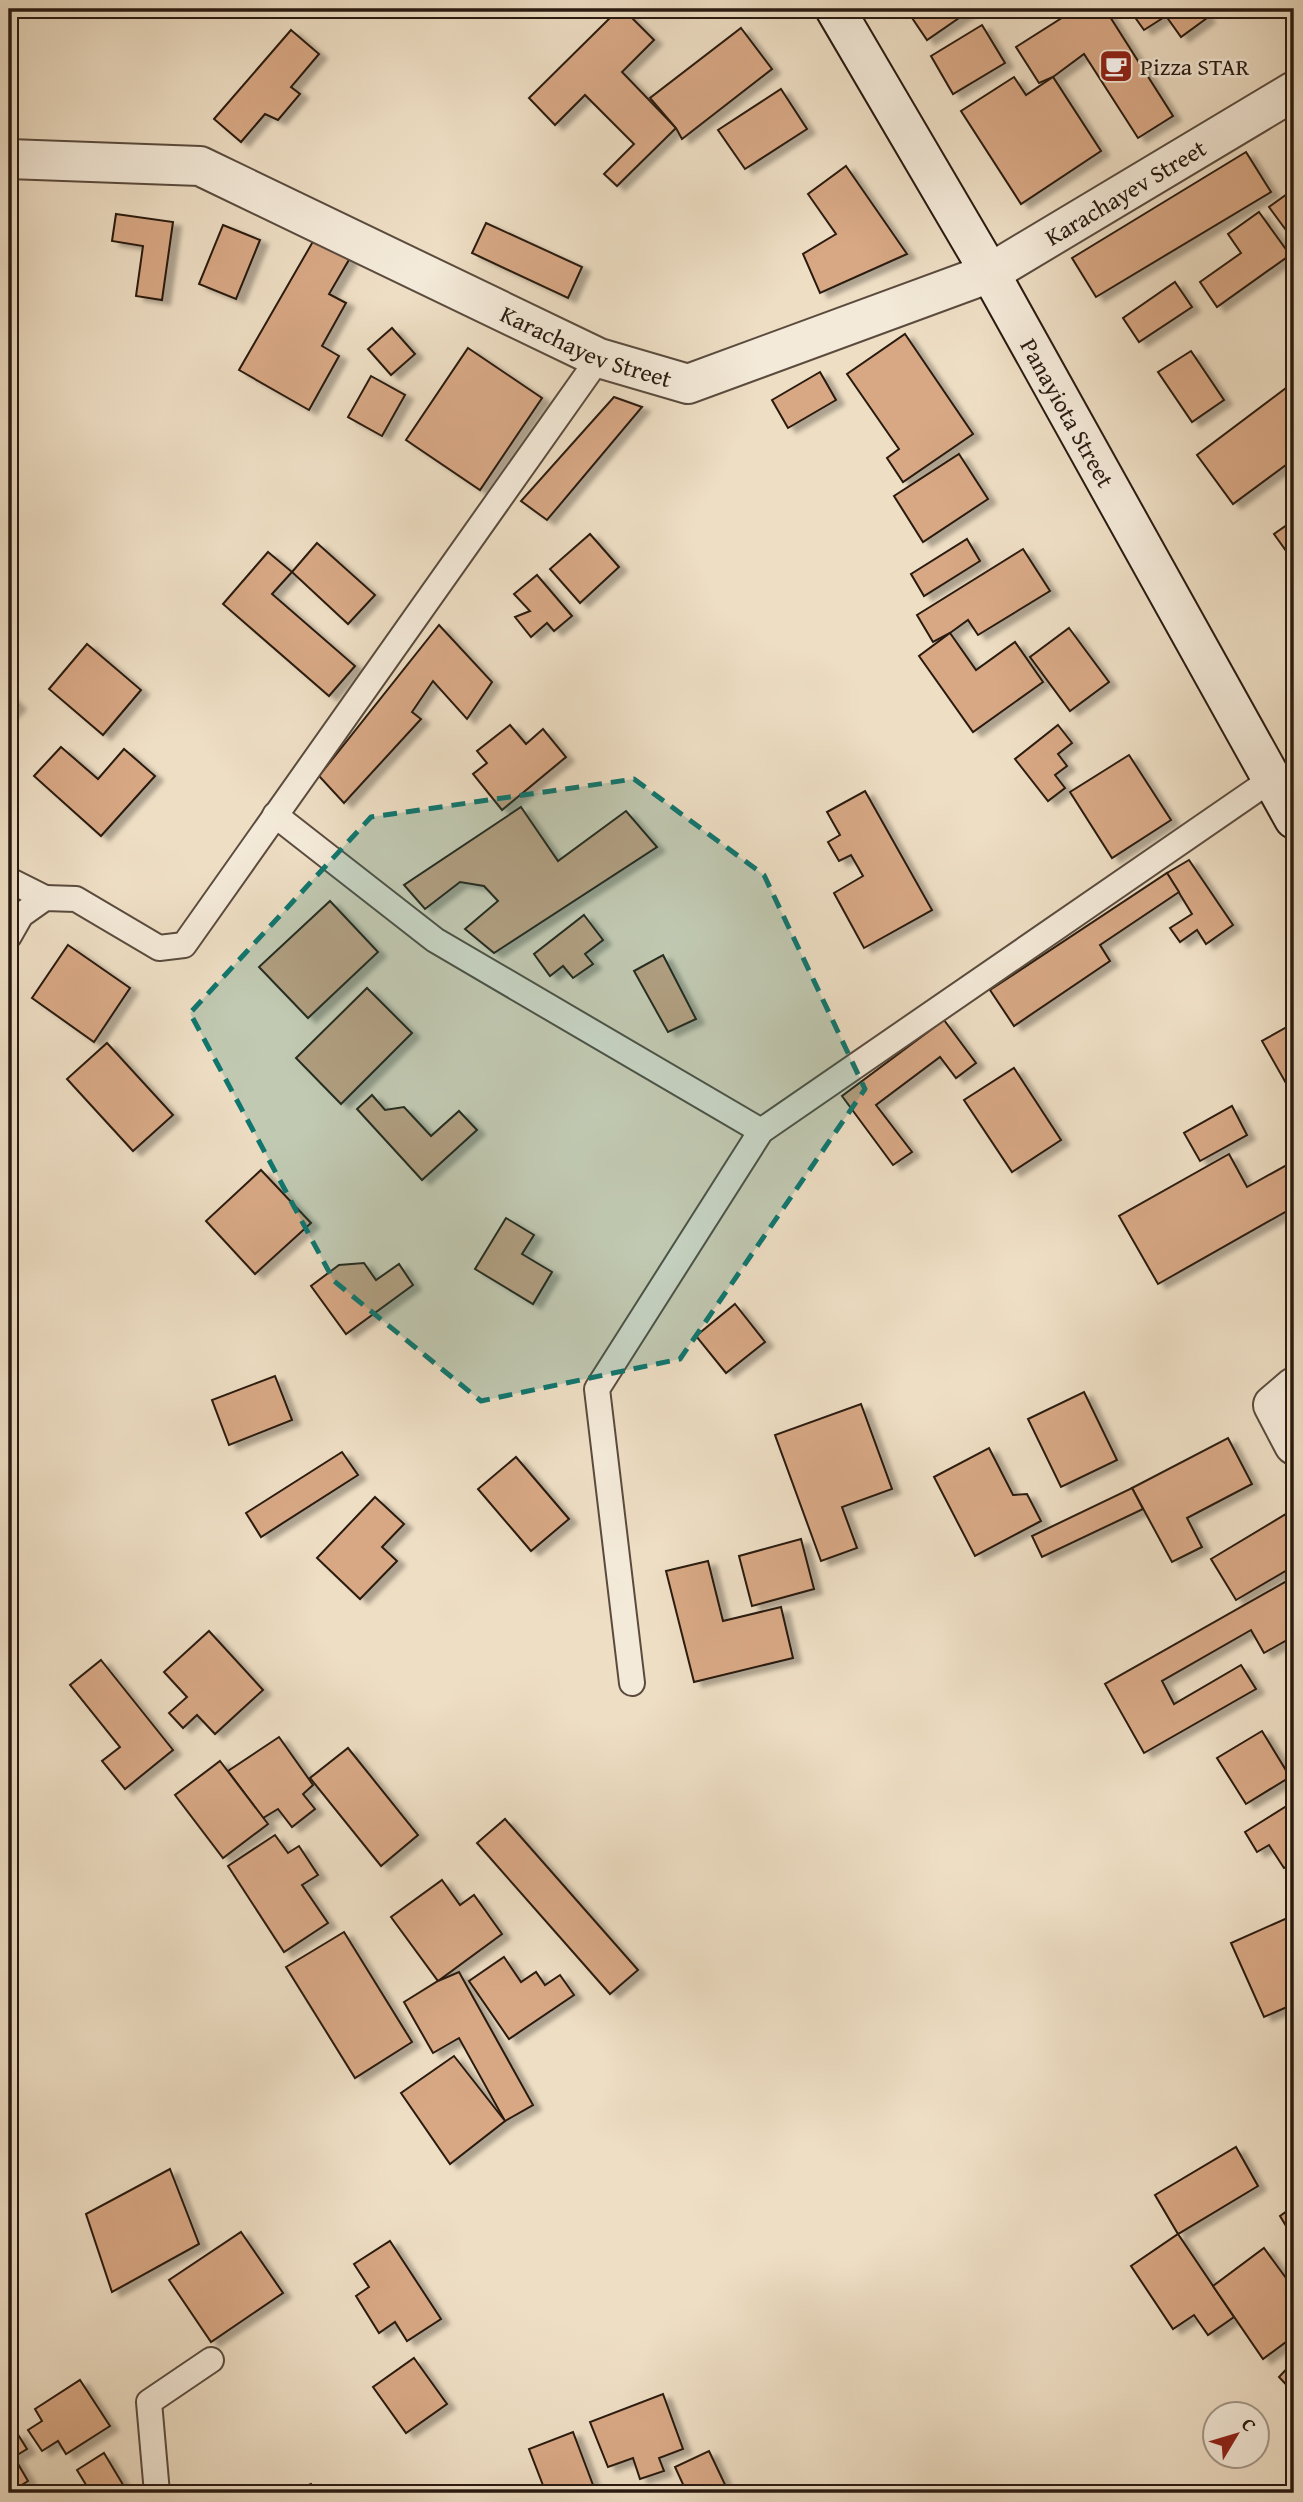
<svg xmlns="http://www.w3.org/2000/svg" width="1303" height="2502" font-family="'Gentium Book Plus',serif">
	<defs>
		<filter id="shadow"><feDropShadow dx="8" dy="4.5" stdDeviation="2" flood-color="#0004"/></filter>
	</defs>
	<rect width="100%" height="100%" fill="#eedec4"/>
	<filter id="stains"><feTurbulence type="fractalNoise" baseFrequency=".00286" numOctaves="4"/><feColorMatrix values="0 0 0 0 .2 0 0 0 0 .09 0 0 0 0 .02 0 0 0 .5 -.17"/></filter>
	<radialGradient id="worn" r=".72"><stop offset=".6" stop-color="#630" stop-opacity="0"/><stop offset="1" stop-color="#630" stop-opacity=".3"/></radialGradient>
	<g fill="#d8a885" stroke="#291a11" stroke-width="2" filter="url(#shadow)">
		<path d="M619,9H623L654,40L622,72L676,128L617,186L604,174L634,144L585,95L555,125L529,98Z"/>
		<path d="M906,9H972L927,40Z"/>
		<path d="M1076,9H1105L1173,116L1138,138L1084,54L1053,77L1039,83L1016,47Z"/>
		<path d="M1129,9H1201L1207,18L1181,37L1166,16L1144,30Z"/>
		<path d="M982,25L1005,63L953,94L931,56Z"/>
		<path d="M741,28L772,69L682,139L676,128L650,98Z"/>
		<path d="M291,30L319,54L291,87L300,94L278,120L265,114L241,142L214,119Z"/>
		<path d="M1014,77L1026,95L1053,77L1101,151L1021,204L961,111Z"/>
		<path d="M781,89L807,129L745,169L718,130Z"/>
		<path d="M1246,152L1271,192L1096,297L1072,258Z"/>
		<path d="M846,166L907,254L820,293L803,254L836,234L808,194Z"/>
		<path d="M1294,189V241L1269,207Z"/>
		<path d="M1259,212L1290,255L1217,307L1200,282L1241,253L1228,234Z"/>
		<path d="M116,214L173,222L162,300L136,296L143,246L112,241Z"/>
		<path d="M486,223L582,267L568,298L472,253Z"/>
		<path d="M223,225L260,240L236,299L199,284Z"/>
		<path d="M315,238L350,258L329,294L346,303L322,346L339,356L309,410L239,370Z"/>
		<path d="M1175,282L1192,307L1139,342L1123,318Z"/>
		<path d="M392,328L415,354L391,375L368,349Z"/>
		<path d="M905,334L973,434L903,482L887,458L899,449L847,374Z"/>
		<path d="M468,348L542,398L480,490L406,440Z"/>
		<path d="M1191,351L1224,400L1192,422L1158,372Z"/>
		<path d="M820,372L836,400L788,428L772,400Z"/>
		<path d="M371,376L405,395L382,436L348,417Z"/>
		<path d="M1294,382V459L1233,504L1197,455Z"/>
		<path d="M614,397L642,407L547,520L521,501Z"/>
		<path d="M959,454L988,499L923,542L894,496Z"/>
		<path d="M1294,520V562L1274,534Z"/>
		<path d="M590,534L619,567L580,603L550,569Z"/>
		<path d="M967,539L980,561L924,596L911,574Z"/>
		<path d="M317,543L375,595L348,624L292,572Z"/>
		<path d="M1023,549L1050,591L978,635L968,620L950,633L933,642L917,615Z"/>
		<path d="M268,552L292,572L272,594L355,666L329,696L223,604Z"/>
		<path d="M537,575L572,616L554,631L547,623L531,637L515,617L530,611L514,594Z"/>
		<path d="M439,625L492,682L467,719L433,681L412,712L421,719L344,803L319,776Z"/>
		<path d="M1069,628L1109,682L1070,711L1030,657Z"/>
		<path d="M950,633L976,670L1015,642L1043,682L973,732L919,656Z"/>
		<path d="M87,644L141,690L103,735L49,689Z"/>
		<path d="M9,696L18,705L9,714Z"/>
		<path d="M510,725L526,744L543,729L566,757L502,810L473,774L487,763L477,751Z"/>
		<path d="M1058,725L1072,743L1058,754L1067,766L1055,775L1065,788L1048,801L1015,759Z"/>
		<path d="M61,747L98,779L124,749L155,776L101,836L34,776Z"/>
		<path d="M1129,755L1171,820L1112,858L1070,792Z"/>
		<path d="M865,791L932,910L864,948L834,893L863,876L851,855L839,861L828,842L840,835L827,812Z"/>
		<path d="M521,807L558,861L626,811L657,847L494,953L465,929L498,901L484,886L460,882L425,909L404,885Z"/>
		<path d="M1189,860L1233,925L1206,944L1197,930L1180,942L1170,928L1192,914L1167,873Z"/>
		<path d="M1167,873L1179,892L1100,945L1110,961L1014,1026L990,990Z"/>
		<path d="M330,901L378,952L308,1018L259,967Z"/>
		<path d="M584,915L603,940L585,954L593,964L573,978L563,966L550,976L534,954Z"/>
		<path d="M68,945L130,988L94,1042L32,998Z"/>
		<path d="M663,955L696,1019L668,1032L634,971Z"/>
		<path d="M367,988L412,1033L341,1104L296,1058Z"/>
		<path d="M944,1020L976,1063L956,1078L940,1057L876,1105L912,1152L893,1165L842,1096Z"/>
		<path d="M1294,1023V1081L1287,1085L1262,1041Z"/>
		<path d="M107,1043L173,1115L133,1151L67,1079Z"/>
		<path d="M1014,1068L1061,1140L1012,1172L964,1100Z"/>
		<path d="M372,1095L385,1110L404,1107L431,1136L459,1111L477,1130L422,1180L357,1109Z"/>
		<path d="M1232,1106L1247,1135L1200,1161L1184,1133Z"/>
		<path d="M1229,1154L1247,1187L1294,1161V1207L1158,1284L1119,1216Z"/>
		<path d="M261,1170L311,1223L255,1274L206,1221Z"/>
		<path d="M506,1218L534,1235L522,1254L552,1272L533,1304L475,1269Z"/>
		<path d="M364,1263L376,1280L399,1264L413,1285L346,1334L311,1286L339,1265Z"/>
		<path d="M735,1304L765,1342L726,1373L696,1336Z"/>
		<path d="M275,1376L292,1420L229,1445L212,1400Z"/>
		<path d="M1084,1392L1117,1460L1061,1487L1028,1419Z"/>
		<path d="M861,1404L892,1489L842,1507L857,1548L821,1561L775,1435Z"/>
		<path d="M1228,1438L1252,1484L1187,1518L1202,1547L1172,1562L1132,1488Z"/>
		<path d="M989,1448L1013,1495L1027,1494L1041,1521L975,1556L934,1477Z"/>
		<path d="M342,1452L358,1475L261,1537L246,1513Z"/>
		<path d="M516,1457L569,1519L531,1551L478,1489Z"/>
		<path d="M1132,1488L1143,1509L1042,1557L1032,1536Z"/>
		<path d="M375,1497L404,1524L382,1547L397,1561L360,1599L317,1558Z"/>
		<path d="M1286,1514L1294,1528V1566L1236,1600L1211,1559Z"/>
		<path d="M801,1539L814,1589L752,1606L739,1556Z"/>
		<path d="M708,1561L723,1621L781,1607L793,1658L694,1682L666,1571Z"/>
		<path d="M1294,1577V1636L1264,1653L1251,1630L1162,1681L1174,1704L1241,1665L1256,1689L1144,1753L1105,1684Z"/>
		<path d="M209,1631L263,1690L215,1734L197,1715L183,1728L169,1713L187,1697L164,1672Z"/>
		<path d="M101,1660L173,1750L125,1789L102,1761L120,1747L70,1685Z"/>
		<path d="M1262,1731L1290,1777L1246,1804L1217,1758Z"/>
		<path d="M279,1737L313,1785L303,1794L315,1809L292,1827L278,1809L263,1818L228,1771Z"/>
		<path d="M348,1748L418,1835L381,1866L310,1778Z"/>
		<path d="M220,1761L268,1824L223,1858L175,1795Z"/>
		<path d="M1293,1802L1294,1862L1284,1868L1269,1845L1257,1852L1245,1832Z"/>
		<path d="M505,1819L638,1970L610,1994L477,1843Z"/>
		<path d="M275,1835L288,1853L299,1846L318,1875L302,1885L328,1923L284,1952L228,1866Z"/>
		<path d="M442,1880L460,1905L474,1895L502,1934L438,1981L391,1917Z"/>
		<path d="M1294,1915V2004L1264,2017L1231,1943Z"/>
		<path d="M344,1932L412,2042L355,2078L286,1967Z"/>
		<path d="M504,1957L521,1982L536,1972L545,1985L560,1975L574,1995L509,2039L469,1981Z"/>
		<path d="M459,1972L533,2105L505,2121L459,2038L433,2053L404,2002L438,1981Z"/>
		<path d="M454,2056L505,2121L450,2164L401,2093Z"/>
		<path d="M1236,2147L1258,2186L1178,2234L1155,2195Z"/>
		<path d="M170,2169L199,2244L112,2292L86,2214Z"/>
		<path d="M1294,2206V2239L1280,2216Z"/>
		<path d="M241,2232L283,2293L211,2342L169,2280Z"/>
		<path d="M1178,2234L1234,2317L1208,2335L1194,2315L1173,2329L1131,2266Z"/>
		<path d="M390,2241L441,2319L407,2341L395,2322L379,2333L356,2296L369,2287L354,2264Z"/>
		<path d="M1264,2248L1294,2289V2336L1263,2359L1213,2286Z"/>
		<path d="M414,2358L447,2404L406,2433L373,2387Z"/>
		<path d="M1294,2361V2393L1279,2377Z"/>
		<path d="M80,2380L110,2426L66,2454L58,2441L42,2451L28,2430L42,2421L35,2409Z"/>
		<path d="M663,2394L683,2449L659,2458L664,2471L640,2479L633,2458L608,2467L590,2422Z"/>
		<path d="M573,2432L596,2493H546L529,2449Z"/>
		<path d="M17,2433L27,2449L14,2457L28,2481L9,2493V2438Z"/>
		<path d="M709,2451L729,2493H687L675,2467Z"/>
		<path d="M104,2453L128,2493H91L77,2470Z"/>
		<path d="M311,2484L315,2493H287Z"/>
	</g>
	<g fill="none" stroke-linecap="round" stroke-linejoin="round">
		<g stroke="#5a4b3e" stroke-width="28">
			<g id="lane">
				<path d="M275,815L435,940L761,1131"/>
				<path d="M9,880L45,898"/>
				<path d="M9,936L21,915L45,898L76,899L159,948L184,945L599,358"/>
				<path d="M632,1683L597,1389L761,1131L1272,779"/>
				<path d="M157,2493L149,2402L211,2360"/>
			</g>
		</g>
		<g stroke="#5a4b3e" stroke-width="42">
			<g id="street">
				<path id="s1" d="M9,159L200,166L599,358L688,384L990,273L1294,91"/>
				<path d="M1294,1387L1273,1405L1294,1445"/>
			</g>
		</g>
		<g stroke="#291a11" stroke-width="42">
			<g id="secondary">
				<path id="s2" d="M835,9L990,273L1294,819"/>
			</g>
		</g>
		<use href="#lane" stroke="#f4ead9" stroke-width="24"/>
		<use href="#street" stroke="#f4ead9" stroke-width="38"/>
		<use href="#secondary" stroke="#f4ead9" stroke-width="38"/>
	</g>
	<path fill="#0f766e" fill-opacity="0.2" stroke="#0f766e" stroke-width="5" stroke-dasharray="14 9" stroke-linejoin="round" d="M634,779L764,875L865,1089L680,1359L481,1401L334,1281L190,1013L371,817Z"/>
	<defs>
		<g id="cafe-square" transform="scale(1.75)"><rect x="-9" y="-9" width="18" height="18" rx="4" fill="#8f2418" stroke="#f4ead9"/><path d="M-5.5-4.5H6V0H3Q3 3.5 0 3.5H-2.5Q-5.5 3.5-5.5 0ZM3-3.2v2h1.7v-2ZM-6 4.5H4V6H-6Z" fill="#fff"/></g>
	</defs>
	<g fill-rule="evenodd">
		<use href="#cafe-square" x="1116" y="66"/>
	</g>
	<g text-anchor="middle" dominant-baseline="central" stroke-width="5" stroke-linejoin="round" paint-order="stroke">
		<g font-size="24" fill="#291a11" stroke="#f4ead9" text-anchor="start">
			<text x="1140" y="66">Pizza STAR</text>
		</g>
		<g font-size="24" fill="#291a11" stroke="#f4ead9">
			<text stroke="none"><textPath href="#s1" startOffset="1206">Karachayev Street</textPath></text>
			<text stroke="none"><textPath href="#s1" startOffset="618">Karachayev Street</textPath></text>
			<text stroke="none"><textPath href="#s2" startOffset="466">Panayiota Street</textPath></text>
		</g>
	</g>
	<rect width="1303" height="2502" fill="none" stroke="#eedec4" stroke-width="35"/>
	<rect x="10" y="10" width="1282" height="2481" fill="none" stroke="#291a11" stroke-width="3.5"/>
	<rect x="18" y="18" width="1268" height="2467" fill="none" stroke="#291a11" stroke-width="2"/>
	<g transform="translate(1236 2435) rotate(52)"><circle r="33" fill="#f4ead9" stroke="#a39789" stroke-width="2"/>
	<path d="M0-5L12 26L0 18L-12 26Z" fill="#8f2418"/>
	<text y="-10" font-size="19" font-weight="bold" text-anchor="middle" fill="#291a11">С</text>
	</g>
	<rect width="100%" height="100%" filter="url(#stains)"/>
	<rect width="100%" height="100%" fill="url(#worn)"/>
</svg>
